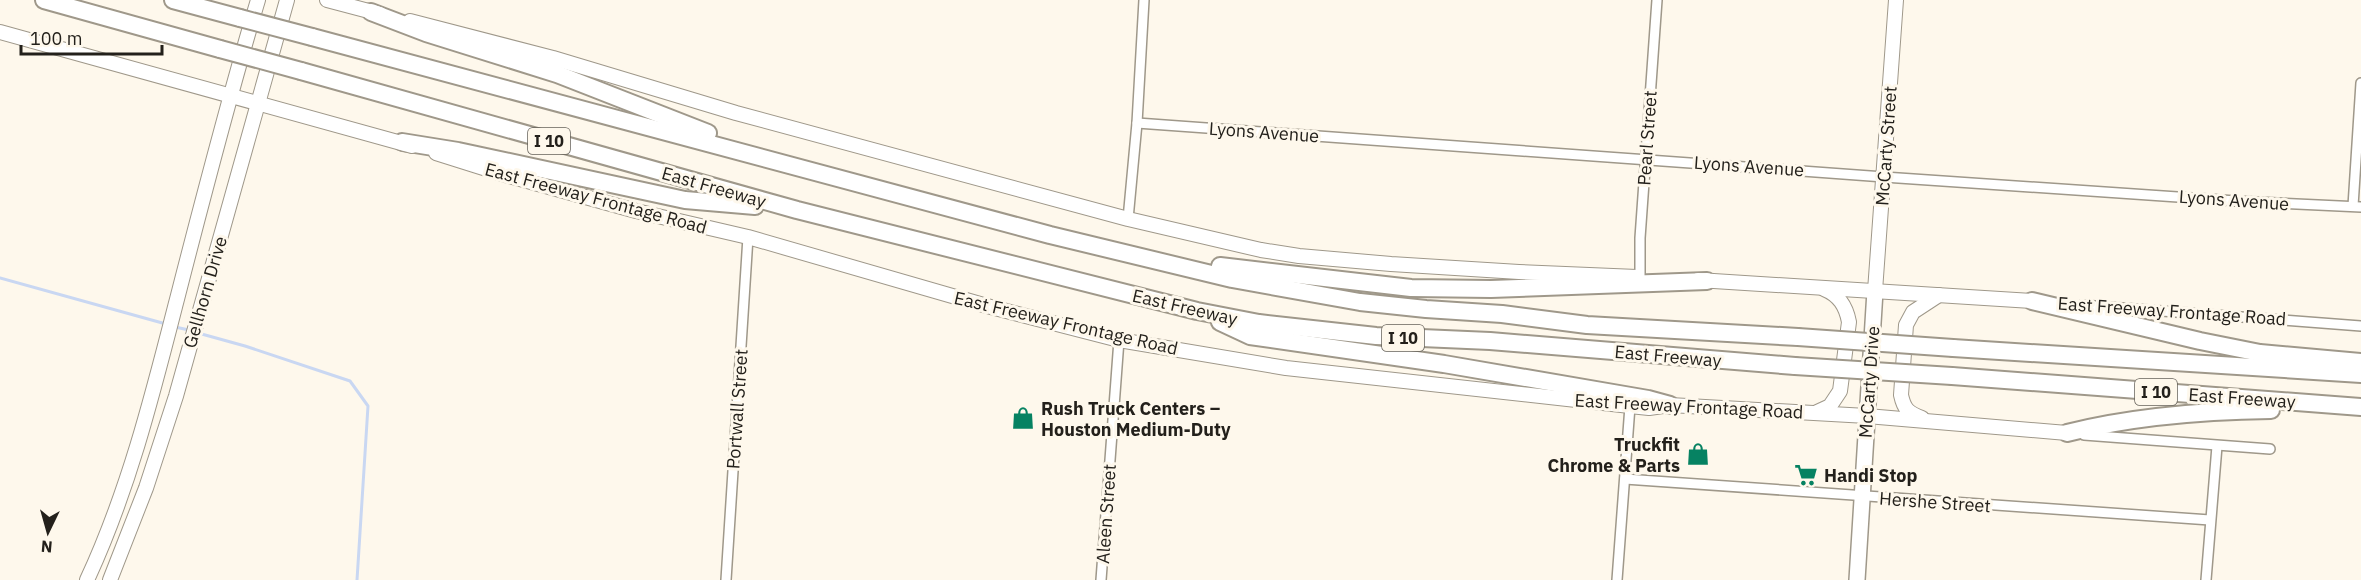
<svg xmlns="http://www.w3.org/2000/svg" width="2361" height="580" font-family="'IBM Plex Sans',sans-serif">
	<rect width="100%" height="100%" fill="#fef8ec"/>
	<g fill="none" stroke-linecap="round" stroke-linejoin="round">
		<g stroke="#c9d7f2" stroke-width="3">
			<path d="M0,278L166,324"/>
			<path d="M175,327L189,330"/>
			<path d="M198,333L245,346L350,381L368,406L357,580"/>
		</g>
		<g stroke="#9f988a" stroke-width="12">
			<g id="street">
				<path d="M1137,123L1884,177L2236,201L2361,207"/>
				<path d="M2353,206L2361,83"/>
				<path d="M1128,219L1137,123L1144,0"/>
				<path d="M1640,277V238L1657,0"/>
				<path d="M2082,305L2361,326"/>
				<path d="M2084,435L2270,449"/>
				<path d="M1625,479L2210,520"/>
				<path d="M726,580L748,237"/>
				<path d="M1101,580L1119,340"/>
				<path d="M1617,580L1630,406"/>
				<path d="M2206,580L2217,446"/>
			</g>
		</g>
		<g stroke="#9f988a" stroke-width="16">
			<g id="secondary">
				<path d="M327,0L380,14"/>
				<path d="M410,21L553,58L736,113L1128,219L1261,250L1299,256L1391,264L1519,272L1637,277"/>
				<path d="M0,32L412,146"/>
				<path d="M436,153L509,176L636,211L748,237L987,306L1119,340L1286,368L1630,406L1649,408L1670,405L1867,416L2067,433"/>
				<path d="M1698,280L2032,301"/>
				<path d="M1875,291L1896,0"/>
				<path d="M1817,412L1830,406L1840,391L1849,322C1846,306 1839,295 1824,289"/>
				<path d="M1922,418C1908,413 1904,409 1901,395L1906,325L1913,312L1939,295"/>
				<path d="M87,580C128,492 152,397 176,303C202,202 228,100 258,0"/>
				<path d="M110,580L146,488L176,396L287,0"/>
			</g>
		</g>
		<g stroke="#9f988a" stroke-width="18">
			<path id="primary" d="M1857,580L1875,291"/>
		</g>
		<g stroke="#9f988a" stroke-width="20">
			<g id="highway">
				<path d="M44,0L220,49"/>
				<path d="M173,0L240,18"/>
				<path d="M371,12L426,33L557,74L708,133"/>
				<path d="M312,37L1050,235L1232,279L1360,302L1426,309L1502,314L1587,325L1798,337"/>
				<path d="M301,71L797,210L1197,311L1259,323L1376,336L1490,341L1795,366"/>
				<path d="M402,142L458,151L685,200L755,206"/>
				<path d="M1220,266L1411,288L1491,289L1707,281"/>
				<path d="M2032,301L2200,341L2260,353L2361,362"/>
				<path d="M1220,322L1250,336L1444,364L1648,399L1670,405"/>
				<path d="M1953,348L2361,374"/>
				<path d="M1952,376L2361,407"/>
				<path d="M2067,433C2134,416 2203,411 2271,410"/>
			</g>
		</g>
		<use href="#street" stroke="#fff" stroke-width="9"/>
		<use href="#secondary" stroke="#fff" stroke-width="14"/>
		<use href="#primary" stroke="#fff" stroke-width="15"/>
		<use href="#highway" stroke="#fff" stroke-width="16"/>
		<g stroke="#9f988a" stroke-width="20" stroke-linecap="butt">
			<g id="highway-bridge">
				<path d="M240,18L312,37"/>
				<path d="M220,49L301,71"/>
				<path d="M1798,337L1953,348"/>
				<path d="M1795,366L1952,376"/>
			</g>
		</g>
		<use href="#highway-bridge" stroke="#fff" stroke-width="16"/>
	</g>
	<defs>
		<g id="shop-bare" transform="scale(1.8)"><path d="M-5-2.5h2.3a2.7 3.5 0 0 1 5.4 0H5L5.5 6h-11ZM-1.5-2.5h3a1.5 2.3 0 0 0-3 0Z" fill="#068262" stroke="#fef8ec" stroke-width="2.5" paint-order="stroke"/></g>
		<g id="supermarket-bare" transform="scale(1.8)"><path d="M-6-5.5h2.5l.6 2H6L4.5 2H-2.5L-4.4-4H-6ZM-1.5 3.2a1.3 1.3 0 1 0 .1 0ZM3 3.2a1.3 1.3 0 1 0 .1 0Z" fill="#068262" stroke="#fef8ec" stroke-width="2.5" paint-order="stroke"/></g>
	</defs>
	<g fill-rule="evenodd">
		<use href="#shop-bare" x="1023" y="418"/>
		<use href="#shop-bare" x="1698" y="454"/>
		<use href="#supermarket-bare" x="1806" y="475"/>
	</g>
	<g text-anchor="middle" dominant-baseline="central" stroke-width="6" stroke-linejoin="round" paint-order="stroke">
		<g fill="#fef8ec" stroke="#65615a" stroke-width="1.5">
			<rect x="528" y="128" width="42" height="26" rx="4.5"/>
			<rect x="1382" y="325" width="42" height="26" rx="4.5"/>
			<rect x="2135" y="379" width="42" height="26" rx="4.5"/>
		</g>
		<g font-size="16" font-weight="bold" fill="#23201b">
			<text x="549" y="141">I 10</text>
			<text x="1403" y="338">I 10</text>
			<text x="2156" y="392">I 10</text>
		</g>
		<g font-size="18" fill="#23201b" stroke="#fef8ec">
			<text transform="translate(1264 132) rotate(4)">Lyons Avenue</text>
			<text transform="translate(1647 138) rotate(-86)">Pearl Street</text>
			<text transform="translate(1886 146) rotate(-86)">McCarty Street</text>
			<text transform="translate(1749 166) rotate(4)">Lyons Avenue</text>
			<text transform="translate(714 187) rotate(16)">East Freeway</text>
			<text transform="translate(596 198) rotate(15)">East Freeway Frontage Road</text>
			<text transform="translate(2234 200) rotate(4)">Lyons Avenue</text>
			<text transform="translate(205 292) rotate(-74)">Gellhorn Drive</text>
			<text transform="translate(1185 307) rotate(13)">East Freeway</text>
			<text transform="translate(2172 311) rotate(4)">East Freeway Frontage Road</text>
			<text transform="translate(1066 323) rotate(13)">East Freeway Frontage Road</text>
			<text transform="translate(1668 356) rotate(5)">East Freeway</text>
			<text transform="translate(1869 382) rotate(-86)">McCarty Drive</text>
			<text transform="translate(2242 398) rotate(4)">East Freeway</text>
			<text transform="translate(1689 406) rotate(3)">East Freeway Frontage Road</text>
			<text transform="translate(737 409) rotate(-86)">Portwall Street</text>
			<text transform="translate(1935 502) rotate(4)">Hershe Street</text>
			<text transform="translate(1106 514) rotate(-86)">Aleen Street</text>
		</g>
		<g font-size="18" font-weight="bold" fill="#23201b" stroke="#fef8ec" text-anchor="start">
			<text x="1041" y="408">Rush Truck Centers –<tspan x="1041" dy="21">Houston Medium-Duty</tspan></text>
			<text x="1680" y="444" text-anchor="end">Truckfit<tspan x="1680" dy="21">Chrome &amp; Parts</tspan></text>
			<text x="1824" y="475">Handi Stop</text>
		</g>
	</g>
	<g transform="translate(48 532) rotate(185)" stroke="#fef8ec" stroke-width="4.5" paint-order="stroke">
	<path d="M0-4.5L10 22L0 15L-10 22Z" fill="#23201b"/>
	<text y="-9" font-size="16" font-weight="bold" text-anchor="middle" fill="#23201b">N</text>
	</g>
	<path d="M21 45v9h141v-9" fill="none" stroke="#23201b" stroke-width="3"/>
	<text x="30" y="45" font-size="18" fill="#23201b" stroke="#fef8ec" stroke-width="4.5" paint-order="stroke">100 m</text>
</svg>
